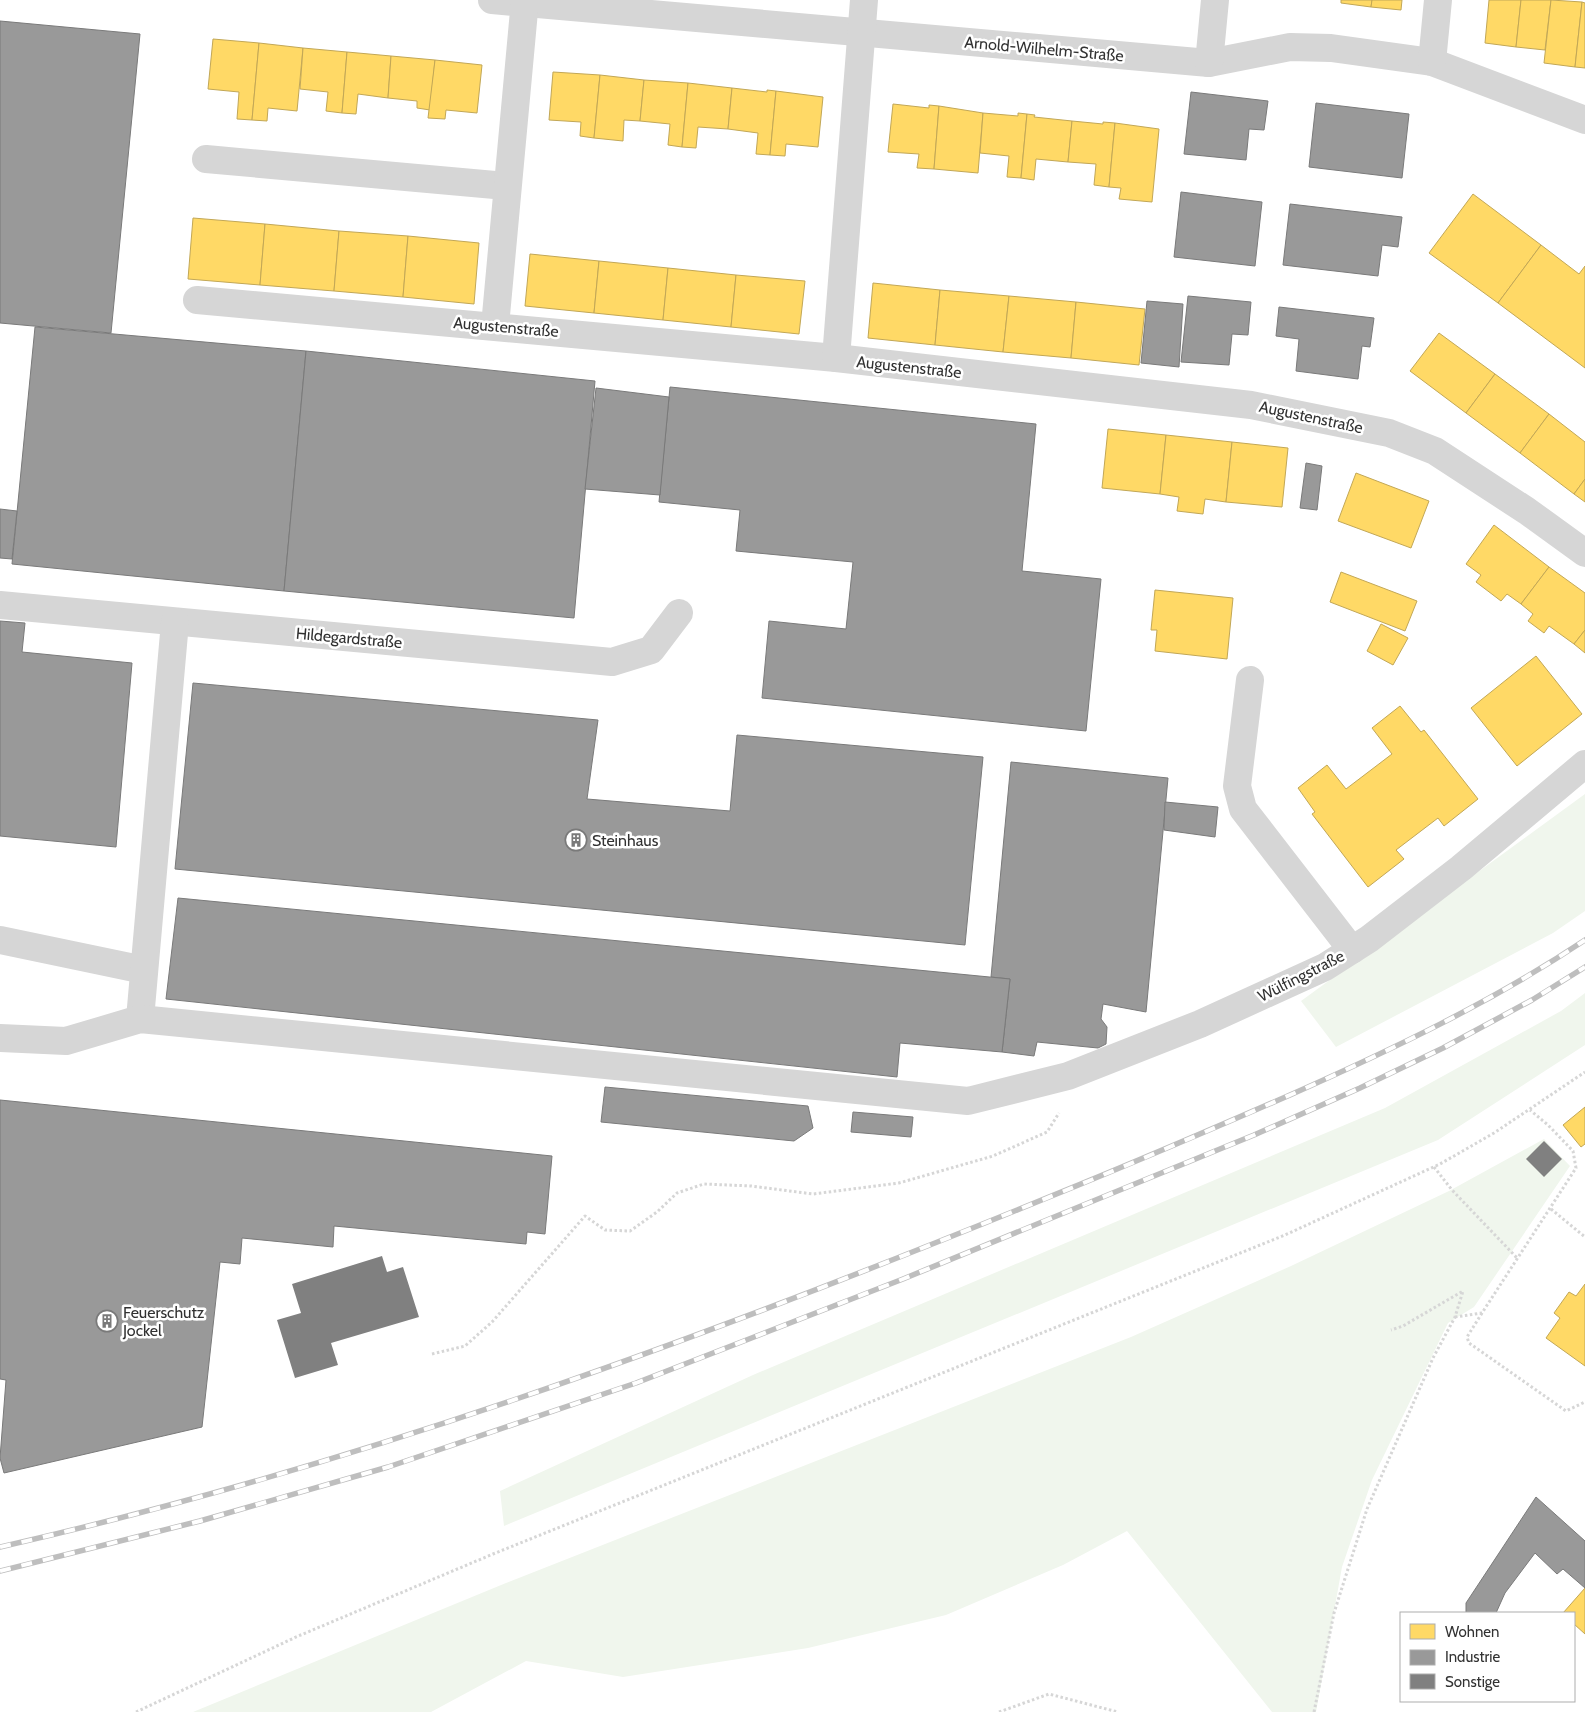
<svg xmlns="http://www.w3.org/2000/svg" width="1585" height="1712" font-family="Cabin,sans-serif">
	<rect width="100%" height="100%" fill="#fff"/>
	<g fill="#f0f6ed">
		<path d="M1585,794V911L1553,933L1336,1047L1301,1001Z"/>
		<path d="M1585,993V1045L1438,1140L504,1526L500,1491L753,1375L1385,1108L1561,1011Z"/>
		<path d="M1544,1139L1570,1166L1474,1307L1448,1323L1372,1480L1342,1567L1316,1712H1272L1127,1531L1063,1565L946,1615L808,1648L623,1677L526,1661L431,1712H193L506,1583L1131,1337L1291,1266L1449,1191Z"/>
	</g>
	<g fill="#ffd966" stroke="#c2a756">
		<path d="M1341,0H1372L1371,7L1341,3Z"/>
		<path d="M1372,0H1402L1401,10L1371,7Z"/>
		<path d="M1489,0H1521L1516,47L1485,43Z"/>
		<path d="M1521,0H1551L1545,50L1516,47Z"/>
		<path d="M1551,0L1582,2L1575,67L1544,63Z"/>
		<path d="M1582,2L1585,3V68L1575,67Z"/>
		<path d="M213,39L259,43L252,120L237,119L239,92L208,89Z"/>
		<path d="M259,43L303,48L297,111L268,108L267,121L252,120Z"/>
		<path d="M303,48L347,52L342,113L326,111L328,92L300,89Z"/>
		<path d="M347,52L391,56L388,98L358,94L356,114L342,113Z"/>
		<path d="M391,56L435,60L430,110L417,108V101L388,98Z"/>
		<path d="M435,60L482,65L477,113L446,110L445,119L428,118Z"/>
		<path d="M553,72L600,75L594,138L580,136L581,122L549,120Z"/>
		<path d="M600,75L644,80L640,121L624,120L623,141L594,138Z"/>
		<path d="M644,80L688,83L682,147L668,145L670,124L640,121Z"/>
		<path d="M688,83L732,88L728,129L698,127L696,148L682,147Z"/>
		<path d="M732,88L767,92V90L776,91L770,155L756,154L758,133L728,129Z"/>
		<path d="M776,91L823,97L818,147L786,144L785,156L770,155Z"/>
		<path d="M893,104L929,108V105L939,106L934,169L917,168L919,154L888,152Z"/>
		<path d="M939,106L983,113L978,173L934,169Z"/>
		<path d="M983,113L1018,116V113L1027,114L1021,178L1007,177L1009,156L980,153Z"/>
		<path d="M1027,114L1035,115L1034,117L1072,121L1068,162L1036,159L1034,180L1021,178Z"/>
		<path d="M1072,121L1103,124V122L1115,123L1109,187L1094,185L1096,164L1068,162Z"/>
		<path d="M1115,123L1159,129L1152,202L1119,199L1121,188L1109,187Z"/>
		<path d="M1473,194L1541,245L1498,303L1429,253Z"/>
		<path d="M193,218L265,224L260,285L188,279Z"/>
		<path d="M265,224L339,231L334,291L260,285Z"/>
		<path d="M339,231L408,236L403,297L334,291Z"/>
		<path d="M408,236L479,243L474,304L403,297Z"/>
		<path d="M1541,245L1579,274L1585,266V368L1498,303Z"/>
		<path d="M530,254L599,261L594,313L525,306Z"/>
		<path d="M599,261L668,268L663,320L594,313Z"/>
		<path d="M668,268L736,275L731,327L663,320Z"/>
		<path d="M736,275L805,281L799,334L731,327Z"/>
		<path d="M873,283L940,290L935,345L868,338Z"/>
		<path d="M940,290L1009,296L1003,352L935,345Z"/>
		<path d="M1009,296L1076,302L1071,358L1003,352Z"/>
		<path d="M1076,302L1145,309L1139,365L1071,358Z"/>
		<path d="M1439,333L1495,374L1466,413L1410,371Z"/>
		<path d="M1495,374L1549,414L1520,453L1466,413Z"/>
		<path d="M1549,414L1585,442V479L1574,494L1520,453Z"/>
		<path d="M1108,429L1166,435L1160,494L1102,488Z"/>
		<path d="M1166,435L1232,442L1226,502L1205,499L1203,514L1177,511L1179,497L1160,494Z"/>
		<path d="M1232,442L1288,448L1282,507L1226,502Z"/>
		<path d="M1356,473L1429,501L1411,548L1338,521Z"/>
		<path d="M1585,479V502L1574,494Z"/>
		<path d="M1494,525L1549,567L1521,604L1507,594L1501,601L1476,582L1481,575L1466,564Z"/>
		<path d="M1549,567L1585,593V630L1574,644L1549,626L1544,633L1528,621L1533,614L1521,604Z"/>
		<path d="M1341,572L1417,601L1405,631L1330,602Z"/>
		<path d="M1155,590L1233,598L1227,659L1155,651L1157,630H1151Z"/>
		<path d="M1381,624L1408,638L1393,665L1367,651Z"/>
		<path d="M1585,630V653L1574,644Z"/>
		<path d="M1536,656L1582,714L1517,766L1471,708Z"/>
		<path d="M1400,706L1421,732L1424,730L1478,799L1444,826L1438,818L1396,850L1404,859L1368,887L1312,814L1315,812L1298,788L1327,765L1346,789L1392,754L1372,728Z"/>
		<path d="M1585,1107V1144L1581,1147L1563,1125Z"/>
		<path d="M1585,1284V1366L1546,1338L1560,1318L1554,1313L1569,1292L1576,1296Z"/>
		<path d="M1585,1588V1634L1574,1624V1613H1563Z"/>
	</g>
	<g fill="#999" stroke="#7a7a7a">
		<path d="M0,21L140,34L111,333L0,323Z"/>
		<path d="M1191,92L1268,101L1264,130L1249,129L1246,160L1184,154Z"/>
		<path d="M1316,103L1409,114L1402,178L1309,167Z"/>
		<path d="M1181,192L1262,202L1255,266L1174,257Z"/>
		<path d="M1290,204L1402,217L1398,247L1382,245L1378,276L1283,265Z"/>
		<path d="M1188,296L1251,302L1248,335L1232,334L1229,365L1181,362Z"/>
		<path d="M1147,301L1183,304L1179,367L1141,363Z"/>
		<path d="M1279,307L1374,318L1370,347L1362,346L1358,379L1296,371L1299,339L1276,336Z"/>
		<path d="M35,327L306,351L284,591L12,564Z"/>
		<path d="M306,351L595,381L574,618L284,591Z"/>
		<path d="M670,387L1036,424L1022,571L1101,579L1086,731L762,698L769,621L846,629L853,562L736,551L740,510L659,502Z"/>
		<path d="M596,388L669,397L660,495L585,489Z"/>
		<path d="M1306,463L1322,466L1317,510L1300,508Z"/>
		<path d="M0,509L17,511L12,559L0,558Z"/>
		<path d="M0,621L25,623L22,652L132,663L116,847L0,836Z"/>
		<path d="M193,683L598,720L587,799L730,811L737,735L983,757L965,945L175,869Z"/>
		<path d="M1011,762L1168,778L1146,1012L1103,1004L1101,1019L1107,1027L1106,1044L1098,1048L1037,1042L1034,1056L1002,1052L1010,979L991,977Z"/>
		<path d="M1165,802L1218,807L1215,837L1164,830Z"/>
		<path d="M178,898L1010,979L1002,1052L900,1043L897,1077L166,999Z"/>
		<path d="M605,1087L808,1106L813,1128L794,1141L601,1122Z"/>
		<path d="M0,1100L552,1156L545,1234L527,1232L526,1244L334,1226L333,1247L242,1238L240,1264L220,1262L202,1427L4,1473L0,1458L6,1380L0,1379Z"/>
		<path d="M853,1112L913,1117L911,1137L851,1132Z"/>
		<path d="M1536,1497L1585,1541V1588L1563,1569L1557,1574L1535,1553L1505,1593L1496,1613H1466V1603Z"/>
	</g>
	<g fill="#808080">
		<path d="M1544,1141L1562,1159L1544,1177L1526,1159Z"/>
		<path d="M382,1256L387,1272L403,1267L419,1317L331,1343L338,1365L295,1378L277,1320L301,1313L292,1284Z"/>
	</g>
	<g fill="none" stroke-linecap="round" stroke-linejoin="round">
		<g stroke="#d6d6d6" stroke-width="3" stroke-dasharray="2.5 2.5" stroke-linecap="butt">
			<path d="M1434,1167L1452,1190L1518,1259"/>
			<path d="M1551,1209L1585,1237"/>
			<path d="M1482,1313L1467,1337L1469,1343L1566,1411L1585,1402"/>
			<path d="M1455,1317L1482,1313L1576,1168L1573,1151L1548,1125L1530,1110"/>
			<path d="M432,1354L465,1346L492,1322L585,1216L605,1230L630,1231L657,1212L677,1193L704,1184L751,1186L813,1194L899,1183L993,1156L1047,1132L1059,1113"/>
			<path d="M136,1712L296,1637L493,1554L1285,1235L1440,1164L1494,1133L1585,1072"/>
			<path d="M999,1712L1049,1694L1118,1712"/>
			<path d="M1314,1712L1334,1613L1367,1509L1433,1358L1455,1317L1463,1291L1403,1326L1391,1330"/>
		</g>
		<g stroke="#d6d6d6" stroke-width="28">
			<path d="M492,0L1209,63L1290,47L1331,48L1432,62L1585,120"/>
			<path d="M1432,62L1438,0"/>
			<path d="M1209,63L1215,0"/>
			<path d="M206,159L506,186"/>
			<path d="M197,300L836,358L1251,405L1389,433L1435,451L1527,511L1585,553"/>
			<path d="M495,326L525,0"/>
			<path d="M836,358L864,0"/>
			<path d="M0,605L612,662L651,650L679,613"/>
			<path d="M1250,680L1237,786L1243,809L1352,950"/>
			<path d="M0,940L144,970"/>
			<path d="M140,1019L175,622"/>
			<path d="M0,1038L66,1041L140,1019L968,1101L1068,1076L1200,1024L1325,967L1369,939L1461,868L1585,764"/>
		</g>
		<g stroke="#bebebe" stroke-width="5.5">
			<g id="rail">
				<path d="M0,1547C353,1467 687,1344 1022,1208C1112,1172 1201,1134 1290,1095C1391,1050 1492,1002 1585,940"/>
				<path d="M0,1571L200,1521L388,1467L636,1383L903,1279L1254,1135L1360,1088L1443,1048L1532,1000L1585,967"/>
			</g>
		</g>
		<use href="#rail" stroke="#fff" stroke-width="4" stroke-dasharray="11" stroke-linecap="butt"/>
	</g>
	<defs>
		<g id="building-ring" transform="scale(1.125)"><circle r="9.5" fill="#fff" stroke="#7a7a7a" stroke-width="1.5"/><path d="M-4-6H4V6H1V3H-1V6H-4ZM-2.5-4.3h1.7v1.8h-1.7ZM.8-4.3h1.7v1.8H.8ZM-2.5-1h1.7V.8h-1.7ZM.8-1h1.7V.8H.8Z" fill="#7a7a7a"/></g>
	</defs>
	<g fill-rule="evenodd">
		<use href="#building-ring" x="576" y="840"/>
		<use href="#building-ring" x="107" y="1321"/>
	</g>
	<g text-anchor="middle" dominant-baseline="central" stroke-width="5" stroke-linejoin="round" paint-order="stroke">
		<g font-size="16" fill="#323232" stroke="#fff">
			<text transform="translate(1044 49) rotate(5)">Arnold-Wilhelm-Straße</text>
			<text transform="translate(506 327) rotate(5)">Augustenstraße</text>
			<text transform="translate(909 367) rotate(6)">Augustenstraße</text>
			<text transform="translate(1311 417) rotate(12)">Augustenstraße</text>
			<text transform="translate(349 638) rotate(5)">Hildegardstraße</text>
			<text transform="translate(1301 976) rotate(-27)">Wülfingstraße</text>
		</g>
		<g font-size="16" fill="#323232" stroke="#fff" text-anchor="start">
			<text x="592" y="840">Steinhaus</text>
			<text x="123" y="1312">Feuerschutz<tspan x="123" dy="18">Jockel</tspan></text>
		</g>
	</g>
	<rect x="1400" y="1612" width="175" height="90" fill="#ffffff" stroke="#adadad"/>
	<rect x="1410" y="1624" width="25" height="15" fill="#ffd966" stroke="#adadad"/>
	<text x="1445" y="1637" font-size="15" fill="#323232">Wohnen</text>
	<rect x="1410" y="1650" width="25" height="15" fill="#999999" stroke="#adadad"/>
	<text x="1445" y="1662" font-size="15" fill="#323232">Industrie</text>
	<rect x="1410" y="1674" width="25" height="15" fill="#808080" stroke="#adadad"/>
	<text x="1445" y="1687" font-size="15" fill="#323232">Sonstige</text>
</svg>
